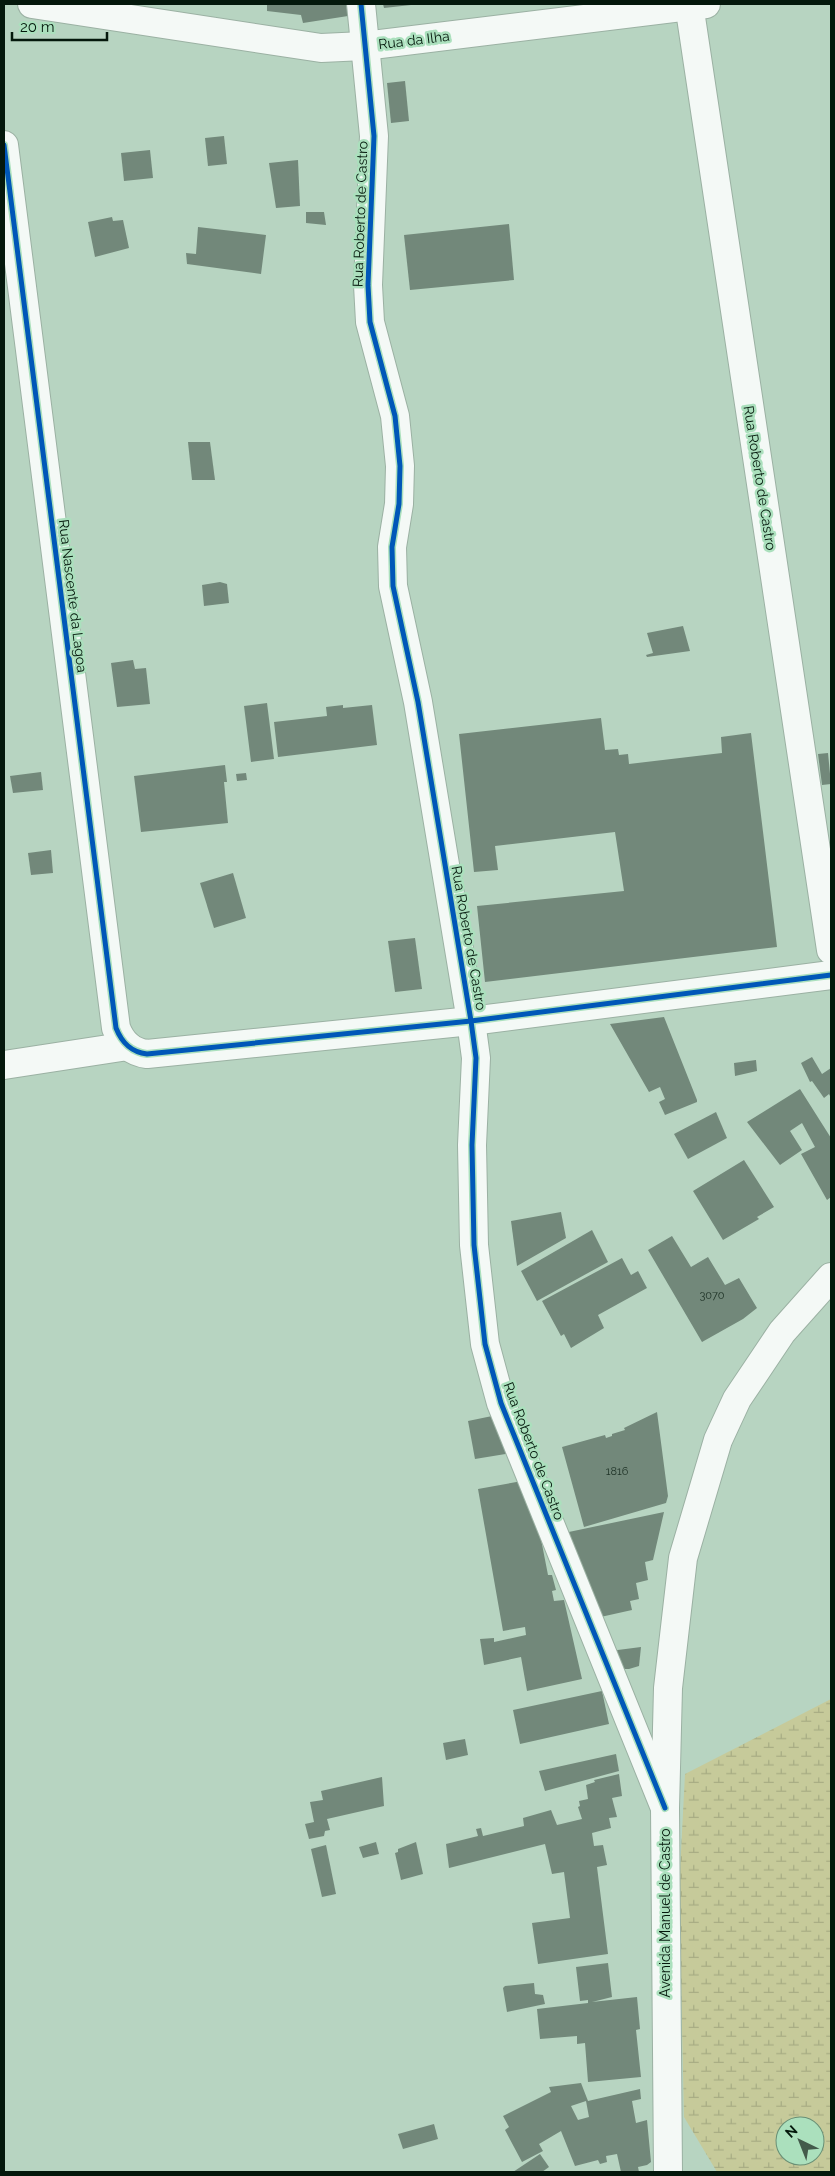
<svg xmlns="http://www.w3.org/2000/svg" width="835" height="2176" font-family="Raleway,sans-serif">
	<defs>
		<pattern id="wetland-marsh" width="20" height="14" patternUnits="userSpaceOnUse" patternTransform="scale(1.25)"><rect width="20" height="14" fill="#c6ca9a"/><path d="M1 5h8M5 5V1M11 12h8M15 12V8" fill="none" stroke="#a8ad84"/></pattern>
	</defs>
	<rect width="100%" height="100%" fill="#b7d4c1"/>
	<path fill="url(#wetland-marsh)" fill-rule="evenodd" d="M831,1699V2172H717L684,2117L679,1891L685,1774ZM785,2126H815V2156H785Z"/>
	<g fill="#72887a" fill-rule="evenodd">
		<path d="M267,4H346L348,16L303,23L301,15L267,11Z"/>
		<path d="M383,4H410L411,5L384,8Z"/>
		<path d="M405,81L409,121L391,123L387,83Z"/>
		<path d="M224,136L227,164L208,166L205,138Z"/>
		<path d="M150,150L153,178L124,181L121,153Z"/>
		<path d="M298,160L300,206L276,208L269,163Z"/>
		<path d="M306,212H324L326,225L306,223Z"/>
		<path d="M112,217L113,221L123,220L129,248L95,257L88,222Z"/>
		<path d="M509,224L514,280L410,290L404,235Z"/>
		<path d="M198,227L266,235L261,274L187,264L186,253L196,254Z"/>
		<path d="M188,442H210L215,480H192Z"/>
		<path d="M220,582L227,584L229,603L204,606L202,585Z"/>
		<path d="M683,626L690,651L647,657L646,655L653,653L647,633Z"/>
		<path d="M133,660L135,669L146,668L150,704L117,707L111,663Z"/>
		<path d="M267,703L274,759L251,762L244,706Z"/>
		<path d="M343,705V708L372,705L377,745L278,757L274,722L327,716L326,707Z"/>
		<path d="M601,718L605,750L618,749L619,755L628,754L629,764L722,753L721,737L751,733L777,947L485,982L477,906L624,891L615,832L495,846L498,870L474,872L459,734Z"/>
		<path d="M828,753L831,784L822,785L818,754Z"/>
		<path d="M225,765L227,782H224L228,823L141,832L134,776Z"/>
		<path d="M41,772L43,790L13,793L10,776Z"/>
		<path d="M246,773L247,780L237,781L236,774Z"/>
		<path d="M51,850L53,873L31,875L28,853Z"/>
		<path d="M233,873L246,918L214,928L200,883Z"/>
		<path d="M415,938L422,989L395,992L388,941Z"/>
		<path d="M664,1017L697,1100V1102L665,1115L659,1102L665,1099L660,1087L649,1092L610,1024Z"/>
		<path d="M812,1057L822,1074L831,1068V1098L829,1094L824,1098L812,1081L810,1082L801,1063Z"/>
		<path d="M756,1060L757,1071L735,1076L734,1063Z"/>
		<path d="M800,1089L831,1138V1197L827,1200L801,1154L815,1147L802,1123L790,1131L802,1150L780,1165L747,1122Z"/>
		<path d="M716,1112L727,1138L688,1159L674,1134Z"/>
		<path d="M744,1160L774,1207L757,1217L759,1219L723,1240L693,1191Z"/>
		<path d="M561,1212L566,1238L517,1266L511,1221Z"/>
		<path d="M592,1230L608,1262L537,1301L521,1271Z"/>
		<path d="M672,1236L691,1267L708,1257L725,1285L739,1278L757,1308L743,1319L702,1342L648,1250Z"/>
		<path d="M622,1258L631,1275L638,1271L647,1288L598,1315L604,1328L571,1348L564,1334L561,1336L542,1301Z"/>
		<path d="M657,1412L668,1496L666,1503L584,1527L562,1447L605,1435L606,1438L612,1436V1434L625,1430L624,1428Z"/>
		<path d="M497,1415L512,1453L475,1459L468,1421Z"/>
		<path d="M522,1481L540,1534L548,1575H552L556,1590L552,1591L554,1601L564,1600L582,1679L527,1691L521,1657L484,1665L480,1639L494,1638V1642L526,1635L525,1627L503,1631L478,1489Z"/>
		<path d="M664,1512L653,1560L645,1562L648,1580L636,1583L639,1599L630,1601L632,1610L596,1618L564,1533Z"/>
		<path d="M641,1647L639,1666L629,1669H623L610,1651Z"/>
		<path d="M602,1691L609,1724L520,1744L513,1710Z"/>
		<path d="M465,1739L468,1755L446,1760L443,1743Z"/>
		<path d="M616,1754L619,1771L545,1791L539,1771Z"/>
		<path d="M619,1774L622,1796L612,1798L617,1817L609,1818L611,1828L592,1833L594,1846L603,1845L607,1865L597,1867L608,1954L538,1964L532,1923L570,1918L564,1872L552,1874L545,1844L449,1868L446,1844L478,1836L476,1829L481,1828L483,1836L524,1826L523,1818L551,1810L557,1825L582,1819L578,1807L580,1806L579,1801L588,1799L586,1785L595,1782L594,1780Z"/>
		<path d="M382,1777L384,1806L327,1819L330,1830L325,1831L324,1836L309,1839L305,1824L314,1822L310,1802L323,1800L321,1791Z"/>
		<path d="M376,1842L379,1854L363,1858L359,1847Z"/>
		<path d="M416,1842L423,1874L401,1880L395,1853L398,1852V1849Z"/>
		<path d="M326,1845L336,1894L322,1897L311,1849Z"/>
		<path d="M608,1963L612,1997L592,2002L637,1997L640,2029L636,2030L641,2077L588,2082L585,2043L577,2044V2036L540,2039L537,2009L588,2003V2000L580,2001L576,1967Z"/>
		<path d="M534,1983L535,1994L543,1995L545,2004L507,2012L503,1988L505,1986Z"/>
		<path d="M581,2083L588,2101L640,2089L641,2099L632,2101L636,2123L647,2120L651,2162L647,2165L638,2167L639,2172H621L617,2154L606,2156L607,2162L600,2164L598,2160L575,2166L561,2131L539,2144L543,2151L522,2162L505,2130L509,2127L503,2116L551,2092L549,2087ZM586,2101L589,2117L578,2120L571,2106Z"/>
		<path d="M434,2124L438,2139L403,2149L398,2134Z"/>
		<path d="M540,2154L549,2167L542,2172H513Z"/>
	</g>
	<g fill="none" stroke-linecap="round" stroke-linejoin="round">
		<g stroke="#9bb1a3" stroke-width="30">
			<g id="minor">
				<path d="M32,4L321,48L364,46L706,4"/>
				<path d="M361,4L374,136L368,285L370,322L395,416L400,466L399,504L392,547L393,586L418,702L471,1021L476,1058L472,1145L474,1245L485,1344L501,1403L665,1808"/>
				<path d="M689,4L831,950"/>
				<path d="M4,145L116,1028C122,1043 131,1052 147,1054L471,1021L831,975"/>
				<path d="M4,1065L128,1046"/>
				<path d="M668,2172L665,1808L668,1688L683,1558L718,1440L737,1399L782,1332L831,1277"/>
			</g>
		</g>
		<use href="#minor" stroke="#f4f9f6" stroke-width="28"/>
		<g stroke="#abe0bd" stroke-width="8">
			<g id="cycleway">
				<path d="M361,4L374,136L368,285L370,322L395,416L400,466L399,504L392,547L393,586L418,702L471,1021L476,1058L472,1145L474,1245L485,1344L501,1403L665,1808"/>
				<path d="M4,145L116,1028C122,1043 131,1052 147,1054L471,1021L831,975"/>
			</g>
		</g>
		<use href="#cycleway" stroke="#0057b8" stroke-width="5"/>
	</g>
	<g text-anchor="middle" dominant-baseline="central" stroke-width="5" stroke-linejoin="round" paint-order="stroke">
		<g font-size="11" fill="#203428">
			<text x="712" y="1295">3070</text>
			<text x="617" y="1471">1816</text>
		</g>
		<g font-size="14" fill="#04180c" stroke="#abe0bd">
			<text transform="translate(414 40) rotate(-7)">Rua da Ilha</text>
			<text transform="translate(360 214) rotate(-88)">Rua Roberto de Castro</text>
			<text transform="translate(760 478) rotate(81)">Rua Roberto de Castro</text>
			<text transform="translate(73 596) rotate(83)">Rua Nascente da Lagoa</text>
			<text transform="translate(469 938) rotate(80)">Rua Roberto de Castro</text>
			<text transform="translate(534 1451) rotate(69)">Rua Roberto de Castro</text>
			<text transform="translate(665 1913) rotate(-90)">Avenida Manuel de Castro</text>
		</g>
	</g>
	<rect width="835" height="2176" fill="none" stroke="#04180c" stroke-width="10"/>
	<g transform="translate(800 2141) rotate(317)"><circle r="24" fill="#abe0bd" stroke="#689076"/>
	<path d="M0-4L9 19L0 12L-9 19Z" fill="#435a4b"/>
	<text y="-8" font-size="14" font-weight="bold" text-anchor="middle" fill="#04180c">N</text>
	</g>
	<path d="M12 32v8h95v-8" fill="none" stroke="#04180c" stroke-width="2.5"/>
	<text x="20" y="32" font-size="15" fill="#04180c" stroke="#abe0bd" stroke-width="4" paint-order="stroke">20 m</text>
</svg>
